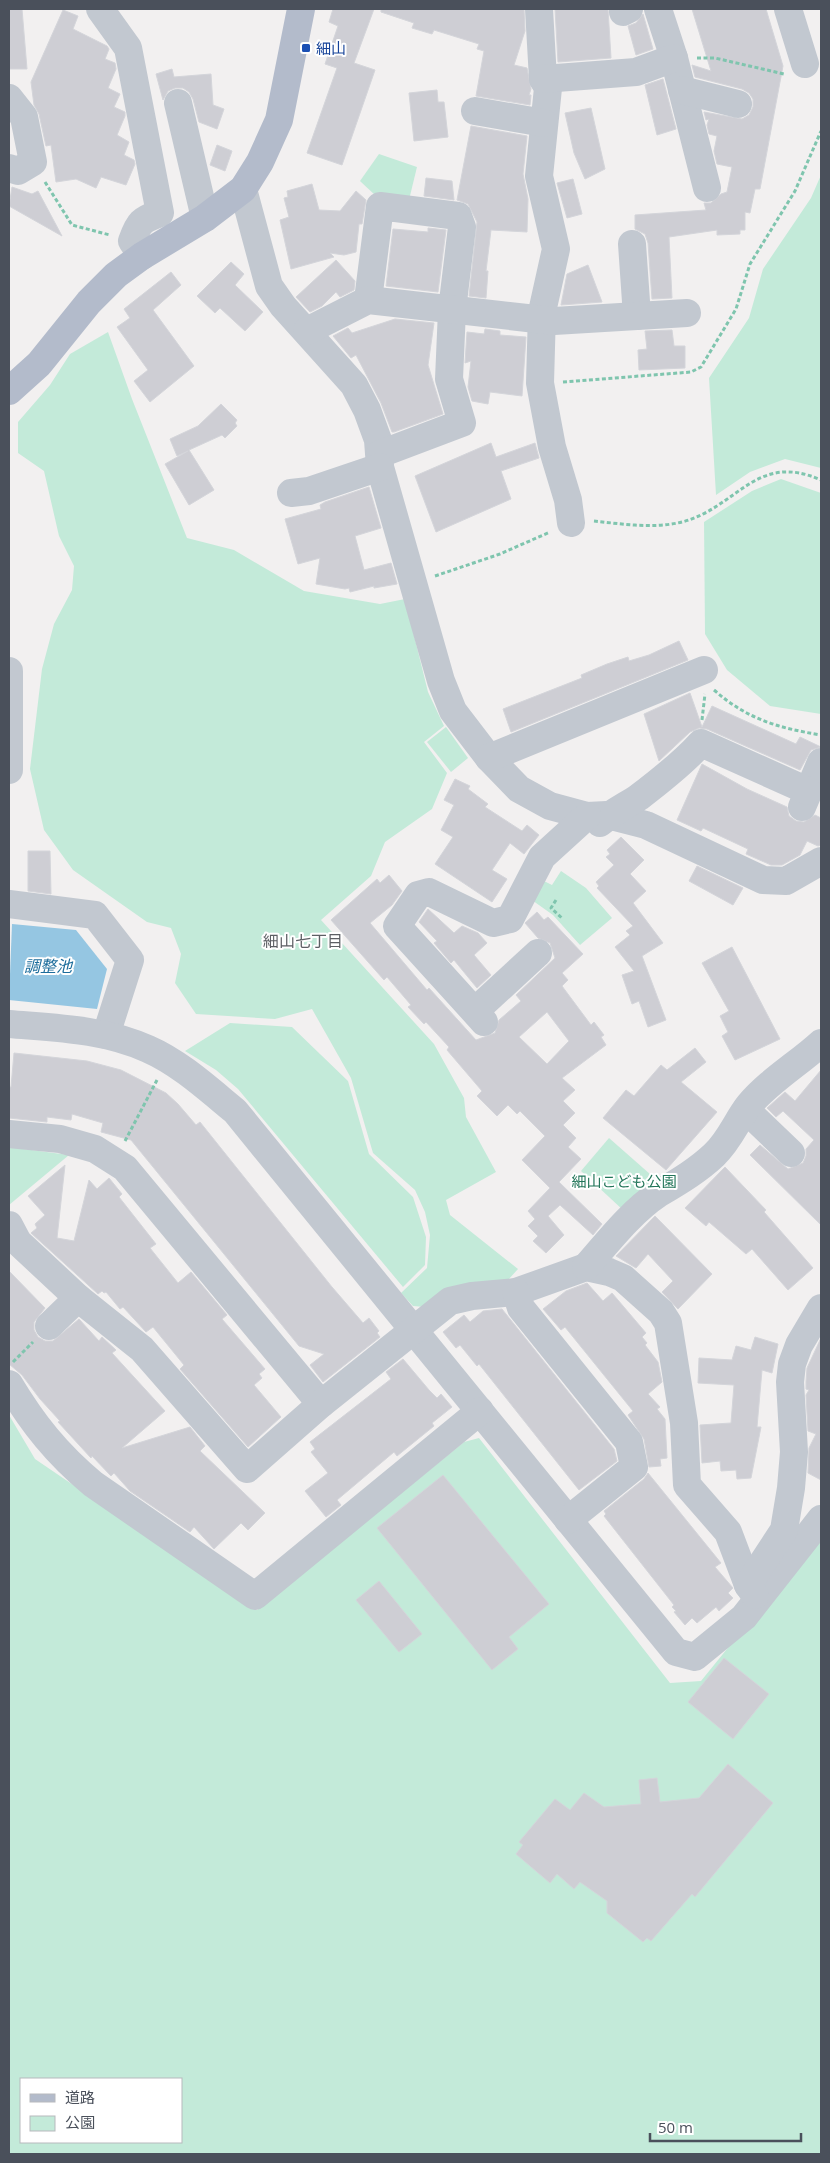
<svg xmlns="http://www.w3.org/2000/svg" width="830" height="2163" font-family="'Open Sans','Noto Sans JP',sans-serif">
	<rect width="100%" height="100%" fill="#f2f0f0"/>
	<g fill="#c3ead9" fill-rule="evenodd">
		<path d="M379,154L417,167L409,200L376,196L360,181Z"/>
		<path d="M821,175V468L785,459L750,472L716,495L709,378L749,318L763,269L811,198Z"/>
		<path d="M108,332L132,399L187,538L234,550L304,591L380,604L405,599L428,692L444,726L424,742L447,773L432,809L385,842L371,876L321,920L434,1044L464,1098L466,1117L496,1172L446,1200L450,1215L518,1269L508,1280L425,1307L413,1306L401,1293L427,1268L430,1235L425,1212L415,1190L373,1153L351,1078L312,1009L275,1019L196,1014L175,983L181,954L171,928L147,922L73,870L44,830L30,769L42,669L54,624L72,590L74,566L59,536L44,471L18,453V422L50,385L70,354Z"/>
		<path d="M781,479L821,493V714L770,706L727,670L705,634L704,522L752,491Z"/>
		<path d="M446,727L468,758L451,772L427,742Z"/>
		<path d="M561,871L586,888L612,918L580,945L553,915L529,898L538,878L552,885Z"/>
		<path d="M230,1023L292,1027L348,1081L369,1154L413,1197L426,1237L425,1265L403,1287L238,1089L216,1070L185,1051Z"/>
		<path d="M609,1138L659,1182L623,1210L581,1171Z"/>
		<path d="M9,1147L69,1155L9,1205Z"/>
		<path d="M9,1415L35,1459L257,1610L464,1442L479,1438L670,1683L701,1681L821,1533V2154H9ZM21,2079H181V2142H21Z"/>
	</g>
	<path fill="#95c6e2" d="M12,924L76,930L107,969L97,1009L9,1000Z"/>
	<g fill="#ceced4" stroke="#d4d5da" fill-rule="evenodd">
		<path d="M9,9H22L27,69H9Z"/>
		<path d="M333,9H374L354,63L375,70L342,165L307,153L337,68L325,64L338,26L329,22Z"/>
		<path d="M381,9H524L525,31L514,65L527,68L531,89L529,95H531L530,105L476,96L484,51L477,49L479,44L434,30L432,34L412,28L414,23L381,12Z"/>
		<path d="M555,9H608L611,58L558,62Z"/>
		<path d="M692,9H766L783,66L760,189H755L750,213L745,212V230H740V234L717,235V230L669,237L672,298L652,299L648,243L645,234L635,229V215L706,210L704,203H711L721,194L727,192L732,167L717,164L714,151L717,136L709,134L707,125L709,119L706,120L704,112L742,119L749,115L753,107V99L749,93L742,89L695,77L692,65L711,71Z"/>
		<path d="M63,10L78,16L73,29L107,46L109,49L105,59L115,63L116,69L108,88L120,94L114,107L125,112V116L117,135L129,142L124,155L134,160L135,164L126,185L101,177L96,188L76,179L56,182L51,145L46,146L39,114L34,105L31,82Z"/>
		<path d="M643,14L653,49L636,55L628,26L636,23Z"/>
		<path d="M172,69L174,77L211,74L213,105L224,109L217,129L199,122L193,99L189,92L183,88H175L168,91L163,100L156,74Z"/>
		<path d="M663,79L676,129L657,135L645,85Z"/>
		<path d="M437,90L438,102H444L448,137L414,141L409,93Z"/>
		<path d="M591,108L605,169L585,179L574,153L565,113Z"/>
		<path d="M471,126L527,136L523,174L528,199L527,232L491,230L486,271H488L486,298L469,296L477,222L468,204L457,200Z"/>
		<path d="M217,145L232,151L225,171L210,165Z"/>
		<path d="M426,178L452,181L454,200L424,196Z"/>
		<path d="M573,179L582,214L567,218L557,183Z"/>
		<path d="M312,184L319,210L340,211L356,191L366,200L362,224H359L356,252L344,255L330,253L334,257L291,269L280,220L289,217L284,198L288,197L287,191Z"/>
		<path d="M12,187L32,194L38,191L62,236L9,206Z"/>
		<path d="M428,228L446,230L438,292L386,286L393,229L428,232Z"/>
		<path d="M336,260L355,281L354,290L340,297L336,292L322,306L310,312L296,297Z"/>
		<path d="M231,262L244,274L235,285L263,312L245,331L220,308L215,313L197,296Z"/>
		<path d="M588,265L602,302L561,305L567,274Z"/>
		<path d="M171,272L181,285L153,310L194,366L150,402L134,381L148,370L117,327L130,318L124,309Z"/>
		<path d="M395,319L434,323L428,365L443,414L394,432H392L381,403L356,355L351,358L333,336L348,328L352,333Z"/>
		<path d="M485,329L500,331V335L526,337L522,396L490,392L488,404L472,401L468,387L471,361L465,363L467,332L484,334Z"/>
		<path d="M672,330L674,346H685V368L639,370L638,350L647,349L645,331Z"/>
		<path d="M221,404L237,420L235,423L237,426L225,438L222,435L189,450L214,490L189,505L165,464L188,451L177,456L170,439L198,426Z"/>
		<path d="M491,443L496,457L535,443L539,458L501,471L511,499L436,532L415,476Z"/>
		<path d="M369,487L381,528L355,536L364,570L391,563L397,584L374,588V586L350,592L349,588L345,589L316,584L320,558L298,564L285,519L321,509L320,505L325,502Z"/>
		<path d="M679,641L688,660L511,732L503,709L582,678L581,675L607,664L628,657L629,661L649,655Z"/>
		<path d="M690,693L702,727L712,706L796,744L800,737L821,747L811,750L800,770L707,729L699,728L690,732L659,761L644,714Z"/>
		<path d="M702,764L747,789L787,807L789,816L796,821L804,822L815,815L821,818V845L818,846L807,841L800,855L782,865H771L746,854L748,849L703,828L701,831L677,820Z"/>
		<path d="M455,779L470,786L468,789L488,804L485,807L522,831L527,825L539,835L524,854L510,843L492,870L507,879L492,902L435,864L453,837L441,830L454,805L444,800Z"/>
		<path d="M621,837L644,860L630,874L646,891L633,903L663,943L642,956L666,1020L648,1027L639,1001L632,1004L622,975L634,971L615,947L630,935L626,931L633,926L597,888L599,886L596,882L614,865L606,857L610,854L607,850Z"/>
		<path d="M28,851H50L51,894L28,891Z"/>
		<path d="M697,866L743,888L733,905L689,881Z"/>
		<path d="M389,875L402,891L392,905L370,923L427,990L429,988L476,1040L495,1033L499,1020L521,1001L516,995L555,958L550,943L538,938L525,923L537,912L544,920L548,917L583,954L562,973L568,980L562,986L591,1025L594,1022L604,1035L601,1037L606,1045L562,1078L575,1090L563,1101L575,1113L563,1125L576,1138L568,1147L581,1159L559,1182L602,1224L593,1235L560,1205L548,1216L564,1235L546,1253L533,1241L538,1236L528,1226L535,1219L528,1211L550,1188L522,1160L545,1136L520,1111L517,1114L508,1105L497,1116L477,1096L482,1091L447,1050L449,1047L426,1022L424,1024L408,1007L411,1005L387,977L384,980L331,920L377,879L380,883ZM547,1012L569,1041L547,1064L519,1037Z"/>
		<path d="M428,909L454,933L462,926L478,933L487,943L474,955L491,975L477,988L454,960L451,963L434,943L437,941L419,922Z"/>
		<path d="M732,947L780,1039L735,1060L722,1036L728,1032L720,1016L729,1011L702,963Z"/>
		<path d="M695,1048L706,1062L681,1082L717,1112L666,1170L603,1118L626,1090L634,1096L661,1065L667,1070Z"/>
		<path d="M14,1053L87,1061L121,1070L166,1093L178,1104L196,1125L200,1122L332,1287L363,1323L369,1318L379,1331L377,1333L380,1337L323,1382L310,1365L324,1354L299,1346L131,1140L101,1132L103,1123L72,1114L71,1120L47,1117V1122L9,1118V1087H11Z"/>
		<path d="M821,1070V1225L750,1155L760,1145L788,1169L803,1163L806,1156V1149L814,1140L783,1111L776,1117L767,1108L785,1092L795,1101Z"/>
		<path d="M65,1165L57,1238L74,1241L89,1180L97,1189L109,1178L122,1194L119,1197L156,1244L150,1248L178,1283L191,1272L227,1315L222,1319L265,1369L259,1374L262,1378L254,1385L281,1417L248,1447L180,1369L184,1365L153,1327L146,1332L123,1307L120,1309L106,1292L104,1293L102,1291L98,1294L31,1233L37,1228L35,1224L45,1215L28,1196Z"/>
		<path d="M725,1167L766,1210L764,1212L813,1268L788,1290L752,1249L746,1254L709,1222L706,1226L685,1208Z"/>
		<path d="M655,1216L712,1274L678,1309L662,1292L673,1281L648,1254L636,1268L616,1256Z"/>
		<path d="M9,1271L45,1308L34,1322V1330L38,1337L45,1341H53L79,1319L99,1341L102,1337L116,1350L112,1353L165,1411L122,1448L190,1427L205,1446L200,1451L265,1513L248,1530L241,1523L214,1549L194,1527L190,1532L130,1491L114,1473L111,1476L92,1456L91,1458L58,1422L60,1421L40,1399L22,1375L9,1364Z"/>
		<path d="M587,1283L603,1301L612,1293L646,1333L642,1337L647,1343L645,1345L658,1362L662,1382L648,1394L660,1407L657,1409L665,1419L667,1458L660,1459L661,1466L649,1467L644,1439L628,1415L633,1411L565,1327L561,1330L543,1309L566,1291Z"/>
		<path d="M502,1309L614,1449L617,1461L579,1490L479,1364L477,1366L460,1345L456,1348L443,1332L464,1315L470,1322L483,1311Z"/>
		<path d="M755,1337L778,1344L772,1373L762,1370L757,1427H761L751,1478L737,1479L736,1470L721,1471L720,1461L702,1463L700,1425L731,1423L734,1385L698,1383L699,1358L732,1360L736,1346L751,1350Z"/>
		<path d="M821,1338V1480L808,1473L809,1448L816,1434L808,1431L806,1395L809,1390L806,1389V1382L807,1368Z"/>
		<path d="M403,1359L429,1390L437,1398L441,1394L452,1407L432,1423L434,1426L397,1456L394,1452L337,1500L341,1505L326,1517L305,1491L328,1473L311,1452L315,1449L310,1442L391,1379L386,1372Z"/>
		<path d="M648,1473L721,1563L715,1567L733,1588L728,1593L733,1598L719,1611L716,1607L697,1623L692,1618L685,1625L674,1612L676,1611L672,1607L674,1605L604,1516L606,1514L604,1511L644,1479Z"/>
		<path d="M443,1475L549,1604L509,1637L518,1649L492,1670L377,1528Z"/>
		<path d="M379,1581L422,1634L399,1652L356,1600Z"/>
		<path d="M724,1658L769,1694L733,1739L688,1702Z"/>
		<path d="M728,1764L773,1803L695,1897L692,1894L651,1941L647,1938L643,1942L607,1913V1901L580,1882L574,1889L557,1874L550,1883L516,1854L523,1845L519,1842L555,1799L570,1810L584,1793L604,1807L641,1804L639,1780L657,1778L660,1802L699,1798Z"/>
	</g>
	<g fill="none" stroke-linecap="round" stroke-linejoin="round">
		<g stroke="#7fc5ae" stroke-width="3" stroke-dasharray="4 2.5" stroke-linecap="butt">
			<path d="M697,58H715L784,74"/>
			<path d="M45,182L72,225L110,235"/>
			<path d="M563,382L691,372L701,367L736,309L750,264L795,191L821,131"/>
			<path d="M594,521C622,524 654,529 682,522C737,508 756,451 821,480"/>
			<path d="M435,576L500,554L550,532"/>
			<path d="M714,690C747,719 778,728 821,735"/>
			<path d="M702,720L705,694"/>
			<path d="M556,900L551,908L563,919"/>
			<path d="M125,1141L157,1080"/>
			<path d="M13,1362L33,1342"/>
		</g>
		<g stroke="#c2c8d0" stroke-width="28">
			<path d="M100,9L128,48L160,213C141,220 139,222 132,241L142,256"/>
			<path d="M539,9L543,79L548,88L539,176L556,249L542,312L540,383L552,447L568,500L571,523"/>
			<path d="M658,9L674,58L707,188"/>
			<path d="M788,9L805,64"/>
			<path d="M623,12L629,9"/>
			<path d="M543,79L636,72L674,58"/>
			<path d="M682,90L738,104"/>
			<path d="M9,98L24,117L33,162L18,171L9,168"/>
			<path d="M178,103L205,218"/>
			<path d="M475,111L544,123"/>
			<path d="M243,189L269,286L283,306L354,385L367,410L378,440L380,467L441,681L453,711L489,758L519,789L550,806L587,816L607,815L646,825L763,880L786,881L821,861"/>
			<path d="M632,244L637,316"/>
			<path d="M368,300L380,206L458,216L462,227L452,310L449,379L462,423L380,454"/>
			<path d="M307,331L368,300L554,321L687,313"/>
			<path d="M291,493L309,491L380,467"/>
			<path d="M9,671V770"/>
			<path d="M489,758L704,670"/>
			<path d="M802,807L821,762"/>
			<path d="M600,823C612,812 626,806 639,797C660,781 683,763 701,743L808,791"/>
			<path d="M9,904L95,915L130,960L106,1035"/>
			<path d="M475,1011L538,953"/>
			<path d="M484,1022L397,926L418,895L429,892L493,923L510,919L542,857L587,816"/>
			<path d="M9,1024C56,1028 104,1029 148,1049C180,1063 208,1089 235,1111L676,1652L695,1657L744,1617L821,1519"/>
			<path d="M746,1110L791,1153"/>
			<path d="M9,1134L60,1139L95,1149L125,1168L321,1404"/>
			<path d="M9,1225L18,1242L78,1298L142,1349L247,1469L321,1404L450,1301L472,1296L516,1292L586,1267L609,1272L623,1278L661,1312L668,1323L684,1423L687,1485L728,1532L748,1585"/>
			<path d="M586,1267C607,1243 632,1211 658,1194C678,1182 697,1171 714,1155C730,1140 737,1120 749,1105C769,1081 798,1064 821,1043"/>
			<path d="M516,1292L521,1308L629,1442L634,1467L568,1520"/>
			<path d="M49,1326L78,1298"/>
			<path d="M9,1384C33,1424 57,1454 93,1484L255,1596L480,1411"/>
			<path d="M755,1595L748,1585L784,1530L791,1488L794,1452L790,1382L792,1364L799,1345L821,1308"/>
		</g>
		<path stroke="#b3bbcb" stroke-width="28" d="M9,391L39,364L89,302L116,275L142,256L205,218L243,189L260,162L279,120L301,9"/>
	</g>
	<rect fill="#1a4fb4" stroke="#fff" stroke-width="2" x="301" y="43" width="10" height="10" rx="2.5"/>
	<g text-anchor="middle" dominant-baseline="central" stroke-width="4" stroke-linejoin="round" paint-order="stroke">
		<g font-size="15" fill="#164399" stroke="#fff" text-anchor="start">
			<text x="316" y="48">細山</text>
		</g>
		<g font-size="15" fill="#227559" stroke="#fff">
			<text x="624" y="1181">細山こども公園</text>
		</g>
		<g font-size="16" fill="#5d5f64" stroke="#fff">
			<text x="303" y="941">細山七丁目</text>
		</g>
		<g font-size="16" font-style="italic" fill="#1c6c9b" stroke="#fff">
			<text x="48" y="966">調整池</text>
		</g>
	</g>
	<rect width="830" height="2163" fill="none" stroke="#4a505b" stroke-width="20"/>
	<rect x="20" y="2078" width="162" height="65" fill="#ffffff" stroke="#b7b9bd"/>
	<rect x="30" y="2094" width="25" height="8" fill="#b3bbcb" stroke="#b7b9bd"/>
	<text x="65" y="2103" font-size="15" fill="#4a505b">道路</text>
	<rect x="30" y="2116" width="25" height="15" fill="#c3ead9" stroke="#b7b9bd"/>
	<text x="65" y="2128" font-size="15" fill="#4a505b">公園</text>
	<path d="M650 2133v8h151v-8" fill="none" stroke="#4a505b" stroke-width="2.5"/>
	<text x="658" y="2133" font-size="15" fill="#4a505b" stroke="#ffffff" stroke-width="4" paint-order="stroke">50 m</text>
</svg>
